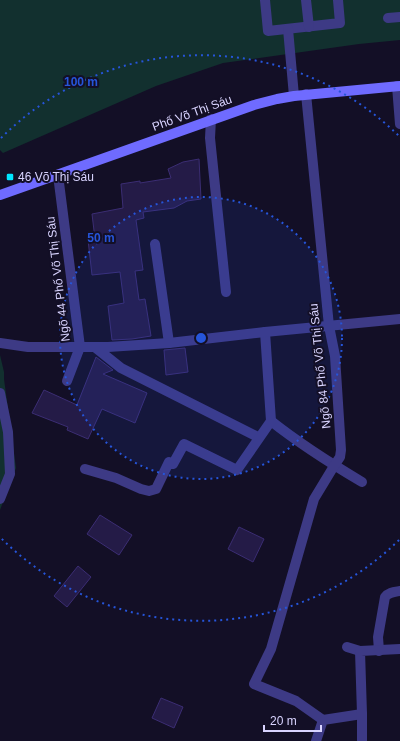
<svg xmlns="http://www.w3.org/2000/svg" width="400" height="741" font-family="Arial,sans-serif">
	<rect width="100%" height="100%" fill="#130f26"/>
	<g fill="#12302f">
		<path d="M0,0H400V40L359,44L223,63L156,86L3,153L0,150Z"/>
		<path d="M0,355L4,372V379L16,468L0,510Z"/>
	</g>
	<g fill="#241b47" stroke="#3b2d73">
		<path d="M199,159L201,199L187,201L174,208L143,212L144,218L136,220L143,270L135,271L139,300L145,299L151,336L132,339L112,340L108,306L124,303L120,272L92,275L88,240L95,239L92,214L123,208L121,184L140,181V183L171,178L168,169L183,162Z"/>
		<path d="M185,348L188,372L166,375L164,350Z"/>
		<path d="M96,357L113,370L103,374L147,393L135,423L102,409L88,439L67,430L68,427L32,413L44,390L77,405Z"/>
		<path d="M100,515L132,535L119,555L87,534Z"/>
		<path d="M239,527L264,539L253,562L228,549Z"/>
		<path d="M78,566L91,577L67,607L54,596Z"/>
		<path d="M161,698L183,707L174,728L152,718Z"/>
	</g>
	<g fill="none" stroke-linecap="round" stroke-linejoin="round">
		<g stroke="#3d3a85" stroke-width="10">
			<path d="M265,0L268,31L340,23L338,0"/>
			<path d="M306,0L309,27"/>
			<path d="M388,18L400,17"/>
			<path d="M288,29L294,96"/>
			<path d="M211,119L210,138L226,292"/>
			<path d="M155,244L169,343"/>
			<path d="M96,348L121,368L258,437"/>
			<path d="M67,381L80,347"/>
			<path d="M0,393L8,432L10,474L0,499"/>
			<path d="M271,421C300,444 330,463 362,482"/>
			<path d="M85,469L116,478L141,489L149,491L156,489L169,462L173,464L184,444L237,470L271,421L265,332"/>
			<path d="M323,720L296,701L254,684L271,649L314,499L334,466L340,457L341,450L335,356L329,326"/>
		</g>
		<g stroke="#3d3a85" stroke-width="10">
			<path d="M397,86L400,124"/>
			<path d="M306,94L329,326"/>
			<path d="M58,175L80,347"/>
			<path d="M0,343L28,347H108L169,343L265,332L400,319"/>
			<path d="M347,647L360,651"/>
			<path d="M379,651L378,637L385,597C389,592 394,592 400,591"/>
			<path d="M316,741L323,720L362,714"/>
			<path d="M362,741V714L360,651L400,649"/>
		</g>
		<path stroke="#6f6bff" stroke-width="10" d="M0,195L254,105L277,99L294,96L400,86"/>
	</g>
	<circle cx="201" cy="338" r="141" fill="#2655da" fill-opacity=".12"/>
	<g fill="none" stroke="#2655da" stroke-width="2" stroke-dasharray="2 4">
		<circle cx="201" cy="338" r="141"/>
		<path d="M399 540A283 283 0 0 1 1 538M1 138A283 283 0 0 1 399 136"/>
	</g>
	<rect fill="#00e5ff" stroke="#130f26" stroke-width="1.5" x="6" y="173" width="8" height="8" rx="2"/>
	<g text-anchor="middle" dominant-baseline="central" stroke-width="4" stroke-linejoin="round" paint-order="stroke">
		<g font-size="12" fill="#d9d4ff" stroke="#130f26">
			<text transform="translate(192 113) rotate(-20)">Phố Võ Thị Sáu</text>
			<text transform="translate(58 279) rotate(-97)">Ngõ 44 Phố Võ Thị Sáu</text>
			<text transform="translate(320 366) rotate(-96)">Ngõ 84 Phố Võ Thị Sáu</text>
		</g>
		<g font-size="12" fill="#d9d4ff" stroke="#130f26" text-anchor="start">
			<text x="18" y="177">46 Võ Thị Sáu</text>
		</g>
	</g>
	<circle cx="201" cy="338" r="6" fill="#2655da" stroke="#130f26" stroke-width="2"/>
	<g font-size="12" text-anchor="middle" font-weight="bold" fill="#2655da" stroke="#130f26" stroke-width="4" stroke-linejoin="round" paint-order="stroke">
		<text x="81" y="86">100 m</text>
		<text x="101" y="242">50 m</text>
	</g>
	<path d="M264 725v6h57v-6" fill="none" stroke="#d9d4ff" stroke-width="2"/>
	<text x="270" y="725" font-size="12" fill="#d9d4ff" stroke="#130f26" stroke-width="3" paint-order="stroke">20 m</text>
</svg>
